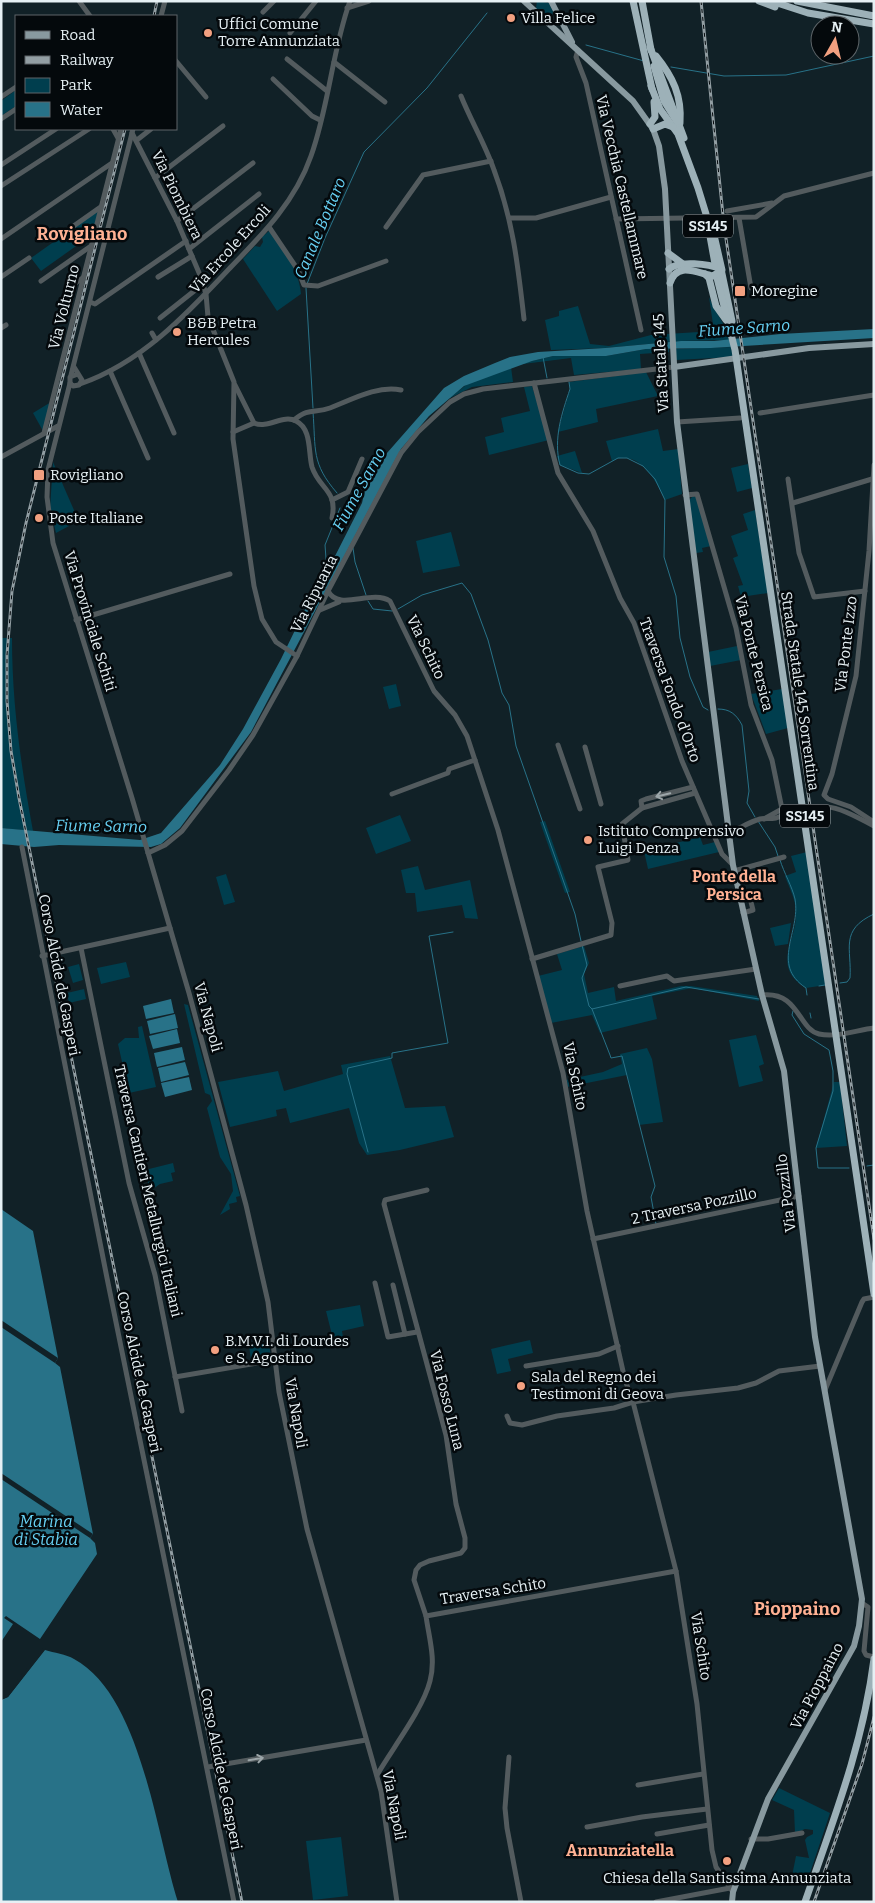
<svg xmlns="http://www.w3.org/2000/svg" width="875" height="1903" font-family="Bitter,serif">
	<rect width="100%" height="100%" fill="#112127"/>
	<g fill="#003e4e">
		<path d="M537,1L549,3L553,11L552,16H545L536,8Z"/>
		<path d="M16,90V106L1,116V101Z"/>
		<path d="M100,209L93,234L41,271L31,258Z"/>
		<path d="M269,231C284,243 300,275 301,294L277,311L243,259L255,246L260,247L263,242L262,237Z"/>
		<path d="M709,297C715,312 726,324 729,340L681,341L605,348L551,350L545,320L559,316V311L578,306L590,344L609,346L651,335L714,331Z"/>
		<path d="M731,347L733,357L676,360L674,349Z"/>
		<path d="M646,349H669V352L640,354L641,369L574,375L571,358L515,365L553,356H606Z"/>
		<path d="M511,367L513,382L472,387L448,399L470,382Z"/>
		<path d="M646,372L658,396L596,409L598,422L558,432L570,389L569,382Z"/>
		<path d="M532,386L549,440L489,455L485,437L504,432L501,418L530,411L524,387Z"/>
		<path d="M51,402L43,431L33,413Z"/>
		<path d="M658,429L663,451L678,449L682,494L665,500C657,481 637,447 612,461L606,441Z"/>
		<path d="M575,451L582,473L560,465L557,456Z"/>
		<path d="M53,462L77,517L69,526L56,533L50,509Z"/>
		<path d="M748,464L752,488L737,492L731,468Z"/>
		<path d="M693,496L696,497L711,546L702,548L703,552L696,553L689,500Z"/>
		<path d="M755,510L768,593L741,597L738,586L743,585L733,558L738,556L731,536L748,530L743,514Z"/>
		<path d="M451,532L460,566L423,573L416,541Z"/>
		<path d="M1,638H12C12,704 21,766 33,831L1,828Z"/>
		<path d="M737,646L741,660L710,666L708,652Z"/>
		<path d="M396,684L401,706L389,709L383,687Z"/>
		<path d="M782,689L788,728L766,734L751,694Z"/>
		<path d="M400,815L411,841L376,854L366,828Z"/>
		<path d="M545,821L570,892L565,893L540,822Z"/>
		<path d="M700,837L703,845L715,842L719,852L648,869L644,851Z"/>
		<path d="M807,852L826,985L806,988C773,967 794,946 796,917C797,901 790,890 785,876L796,872L791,856Z"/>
		<path d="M418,866L425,890L470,880L478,919L465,918L462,905L417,912L415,893H406L401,870Z"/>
		<path d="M226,874L235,902L224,905L216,877Z"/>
		<path d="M791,923L788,944L775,946L770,928Z"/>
		<path d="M584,946L589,963L584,974L588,993L614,987L616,1001L681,986H691L757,996L759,1001L692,988L652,996L657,1019L600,1033L592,1015L551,1023L538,976L562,970L557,954Z"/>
		<path d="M126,962L130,977L101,984L97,968Z"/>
		<path d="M79,964L83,980L73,983L68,967Z"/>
		<path d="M84,989L86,999L69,1003L67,993Z"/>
		<path d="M184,1004L188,1005L240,1196L236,1197L237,1202L229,1204L230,1209L220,1215L233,1191L231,1174L220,1157L207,1108L212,1101L210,1095L205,1093Z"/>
		<path d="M142,1026L156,1087L129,1093L118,1044L125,1038H139L138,1027Z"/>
		<path d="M756,1035L764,1064L759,1066L763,1081L739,1087L729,1040Z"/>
		<path d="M647,1048L652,1059L663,1122L639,1125L627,1075L567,1087L566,1080L603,1072L622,1064L620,1054Z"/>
		<path d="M390,1056L405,1108L445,1106L454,1137L400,1150L367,1155L359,1143L349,1108L290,1123L286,1108L276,1110L277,1116L230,1127L218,1082L278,1071L284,1091L343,1074L341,1065Z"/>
		<path d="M834,1082H840L847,1146L816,1148Z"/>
		<path d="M173,1163L175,1172L171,1173L173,1181L160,1184L150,1191L145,1170Z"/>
		<path d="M360,1305L364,1326L342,1331L343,1337L333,1339L326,1311Z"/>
		<path d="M530,1340L533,1353L508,1359L511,1371L497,1374L491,1349Z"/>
		<path d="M269,1343L271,1358L251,1360L249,1346Z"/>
		<path d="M779,1788L830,1813L808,1879L792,1876L796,1856L809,1858L805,1840L807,1837L813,1834V1830L805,1829L795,1833L794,1810L772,1800Z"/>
		<path d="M341,1837L348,1896L313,1900L306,1841Z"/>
	</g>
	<g fill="#287288">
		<path d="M874,329V338L711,348L646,349L606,356H553L532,361L464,386L429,416L401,449L251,732L180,828L161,844L151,847L59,845L34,847L1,844V828L140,840L161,833L220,765L243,729L281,659L316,587L333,560L362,503L365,490L387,453L444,388L464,376L495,363L510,357L538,352L605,348L681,341H714L780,334Z"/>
		<path d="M171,999L174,1013L146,1019L143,1006Z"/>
		<path d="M175,1014L178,1028L150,1034L147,1021Z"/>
		<path d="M177,1029L180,1043L153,1049L149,1036Z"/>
		<path d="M182,1047L185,1060L157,1067L154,1053Z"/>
		<path d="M185,1062L189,1075L161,1082L158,1068Z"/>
		<path d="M189,1077L192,1090L165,1097L161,1083Z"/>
		<path d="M1,1209L33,1231L58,1358L55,1363L60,1367L93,1534L90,1538L95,1543L97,1554L40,1639L6,1616L4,1618L13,1624L1,1642Z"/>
		<path d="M45,1650C54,1653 66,1654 74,1659C141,1695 156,1833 178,1902H1V1700L8,1697Z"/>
	</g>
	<g fill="#112127">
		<path d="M1,1320L58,1358L55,1363L1,1327Z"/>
		<path d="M1,1473L93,1534L90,1538L1,1479Z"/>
		<path d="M43,1648H46L8,1697L1,1700Z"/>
	</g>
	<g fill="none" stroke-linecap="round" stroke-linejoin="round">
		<g stroke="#287288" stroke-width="1">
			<path d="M586,45L644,61"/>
			<path d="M671,67L724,76L786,75L874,56"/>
			<path d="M307,284L325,238L364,152L427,88L487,13"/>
			<path d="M306,288L313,408"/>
			<path d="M543,357L547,378"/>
			<path d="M569,382L570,389C562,413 553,439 560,465L578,473L589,474L618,458H627L643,466L655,479L665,500L664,557L676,596L680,638L690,677L703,707L708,710"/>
			<path d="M313,412C316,450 311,463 337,493"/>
			<path d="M353,548L355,562L366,595"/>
			<path d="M327,572L325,545L340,508"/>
			<path d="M368,601L373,609L392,611"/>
			<path d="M398,609L422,595L462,583L471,594L488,640L502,693L509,705L516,746L575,914L581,941"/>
			<path d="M718,709C730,709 736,714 742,725L749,791L747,803L755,817"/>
			<path d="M758,821L775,847L778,856"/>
			<path d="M780,860C784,873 792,886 795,899C801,932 770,964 806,988L807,995"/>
			<path d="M582,945L587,965L582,978L589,1006L592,1009L686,987L759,999"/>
			<path d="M840,983L847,982L850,978C852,949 839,930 874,914"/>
			<path d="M819,986L825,985"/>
			<path d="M592,1009L610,1055L611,1058L622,1056L655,1186L651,1197L656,1224"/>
			<path d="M793,1011L792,1015L804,1034L829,1050L833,1071V1091L816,1148L818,1168H849"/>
			<path d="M810,1013L811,1018"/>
			<path d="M368,1152L347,1074L348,1068L392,1058V1053L448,1043L429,936L453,932"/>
			<path d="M867,1166L874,1165"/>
		</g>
		<g stroke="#535b5e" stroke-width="5">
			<path d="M79,1L90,16"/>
			<path d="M347,8L369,1"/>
			<path d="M263,12L274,1"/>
			<path d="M161,16L165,1"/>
			<path d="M290,33L316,1"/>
			<path d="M578,50L576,57L586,83L641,330"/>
			<path d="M287,59L327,91"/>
			<path d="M176,61L206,97"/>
			<path d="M334,62L385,102"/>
			<path d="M273,79L312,116L320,120"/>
			<path d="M461,96C471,121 485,144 494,170C513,220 518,266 524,319"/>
			<path d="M1,97L16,87"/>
			<path d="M1,119L16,109"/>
			<path d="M113,129L118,138"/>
			<path d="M132,133L177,221L200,275L206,294L208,317L234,382L233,439L254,586L262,619L276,642L297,656"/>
			<path d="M137,140L151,129"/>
			<path d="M1,165L56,129"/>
			<path d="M155,178L223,126"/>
			<path d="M1,186L89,129"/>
			<path d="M727,211L772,203"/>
			<path d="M510,218H536L611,197"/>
			<path d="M739,218L751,288"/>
			<path d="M616,219L756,217L784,196L874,173"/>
			<path d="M177,221L253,163"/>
			<path d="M269,227L298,270L304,285L318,286L386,261"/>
			<path d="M386,227L423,175L491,161"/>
			<path d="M58,237L102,206"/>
			<path d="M1,239L112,163"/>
			<path d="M189,249L259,194"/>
			<path d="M1,277L29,258"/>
			<path d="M158,277L192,256"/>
			<path d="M41,281L91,246"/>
			<path d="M70,287L84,277"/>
			<path d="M90,302L95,304L186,241"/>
			<path d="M160,318L203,284"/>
			<path d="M1,328L6,325"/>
			<path d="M152,333L156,340"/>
			<path d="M139,353L174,433"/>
			<path d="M74,367L82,380L79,385L73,386L70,383V377L78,374"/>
			<path d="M110,371L148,458"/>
			<path d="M71,375L133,129"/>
			<path d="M70,383L48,470L47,497L53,543L132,798L189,993L246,1205L268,1302L279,1392L307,1529L381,1791L397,1902"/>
			<path d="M534,383L558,473L593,531L620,598L634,623L682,761L722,854L733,865"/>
			<path d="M80,384C141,363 186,315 229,269C262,235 295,202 311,156C329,106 332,51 350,1"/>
			<path d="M235,385L254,423C268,429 283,414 296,421C312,429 308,452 312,467C319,489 338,490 332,518"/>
			<path d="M760,413L874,395"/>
			<path d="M294,420C310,407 314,414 330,408C351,400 377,385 401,390"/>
			<path d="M677,422L740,418"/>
			<path d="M233,432L254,423"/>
			<path d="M44,433L121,129"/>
			<path d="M1,457L58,426"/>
			<path d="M874,465L869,551L856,676L832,774L824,795L828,799L851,807L874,822"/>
			<path d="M788,479L799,553L814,597L865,591"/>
			<path d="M685,495L697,494L736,628L751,705L772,760L782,809L764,819"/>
			<path d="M332,500L348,492L362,459"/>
			<path d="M793,503L872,479"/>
			<path d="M328,591C339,612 371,589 390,601L434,691L455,715L467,736L498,830L563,1073L587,1211L625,1380L633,1402L676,1571L697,1704L712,1850L716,1867L733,1892"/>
			<path d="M320,610L339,602"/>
			<path d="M76,620L230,574"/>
			<path d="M558,745L580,809"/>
			<path d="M585,747L601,804"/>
			<path d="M392,794L448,773L449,769L475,760"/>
			<path d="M642,808L641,801L646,799L693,787"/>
			<path d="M728,833C739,829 749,822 760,819C765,818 770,819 776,818C823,801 829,802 874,826"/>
			<path d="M22,847L107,1278L234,1902"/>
			<path d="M148,853L165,845L182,831L229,770L253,735L297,656L328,591L401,453L418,432L450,402L464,394L483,389L674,367"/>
			<path d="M734,871L784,857"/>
			<path d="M743,913L753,910L751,902"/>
			<path d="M81,948L129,1183L155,1275L182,1411"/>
			<path d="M42,956L170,928"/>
			<path d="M532,959L611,935L612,923L598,867L628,860L622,824L642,808L695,793"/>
			<path d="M620,986L667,976L674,981L756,969"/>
			<path d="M762,995C799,991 798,1029 819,1034C836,1038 857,1030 874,1028"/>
			<path d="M593,1239L799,1196"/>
			<path d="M375,1283L388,1337L417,1332"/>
			<path d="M393,1285L405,1334"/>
			<path d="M526,1366L599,1354L618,1346"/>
			<path d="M175,1377L275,1360"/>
			<path d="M825,1390L862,1302L864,1299L874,1297"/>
			<path d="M507,1416L510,1423L522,1425L557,1416L614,1408L633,1402L676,1395L738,1388L756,1383L779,1371L820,1366"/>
			<path d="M862,1603L868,1607L864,1651L866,1655L874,1657"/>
			<path d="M426,1616L414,1580L416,1570L420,1565L429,1561L461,1553L465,1548V1538L456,1504L446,1435L384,1204L385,1200L427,1190"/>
			<path d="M509,1757L505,1808L507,1828L521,1902"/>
			<path d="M208,1767L366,1740"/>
			<path d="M377,1775C392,1749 423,1709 430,1681C436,1659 429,1638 426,1616L676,1571"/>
			<path d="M638,1785L703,1774"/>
			<path d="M587,1827L642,1817L707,1809"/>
			<path d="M657,1834L709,1825"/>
			<path d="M751,1839H768L802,1833"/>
			<path d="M656,1902L730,1888"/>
		</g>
		<g stroke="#88999f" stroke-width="6">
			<path d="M524,1L633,101L653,129L659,146L665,189L677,422L733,865L762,995L784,1071L815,1337L862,1599L859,1626L854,1646L768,1799L733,1892L732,1902"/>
			<path d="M551,1L572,42"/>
			<path d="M674,367L809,348L874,344"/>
		</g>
		<g stroke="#9db1b8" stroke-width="7">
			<path d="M633,1L652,89"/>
			<path d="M642,1L651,50"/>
			<path d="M759,1L775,7"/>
			<path d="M771,1L808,13L874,24"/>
			<path d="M797,1L874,16"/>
			<path d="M650,47L684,138"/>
			<path d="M656,56C673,77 682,96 680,123"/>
			<path d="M654,66L664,101L677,122"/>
			<path d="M651,86L660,109L678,134L698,188L706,214L715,264"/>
			<path d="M650,124L655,117L654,102"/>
			<path d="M653,129L665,124L673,127"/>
			<path d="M668,253L683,264"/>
			<path d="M669,269C679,260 709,264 721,269L732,321"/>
			<path d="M705,274L709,278L716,306L726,320"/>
			<path d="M717,278L735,350L874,1294"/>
			<path d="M670,283C677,261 697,273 713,276L722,270L711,222"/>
			<path d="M805,1902C833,1821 863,1745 874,1659"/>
		</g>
		<g stroke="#929ea3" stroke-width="3">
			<g id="rail">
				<path d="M701,1L724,225L874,1239"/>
				<path d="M154,16L157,1"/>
				<path d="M125,129L26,523L12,591L7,655V701L11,751L19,798L242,1902"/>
				<path d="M814,1902L862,1764L874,1717"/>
			</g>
		</g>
		<use href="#rail" stroke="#04090c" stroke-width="1" stroke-dasharray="4" stroke-linecap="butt"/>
	</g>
	<defs><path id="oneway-shaft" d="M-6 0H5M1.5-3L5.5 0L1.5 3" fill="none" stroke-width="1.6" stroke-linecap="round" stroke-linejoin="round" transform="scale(1.25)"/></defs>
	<g stroke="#9ca6a9">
		<use href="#oneway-shaft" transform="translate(663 795) rotate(166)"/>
		<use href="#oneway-shaft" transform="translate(256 1759) rotate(-10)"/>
	</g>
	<g fill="#f2a080" stroke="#04090c" stroke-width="2">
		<circle cx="511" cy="18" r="5"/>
		<circle cx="208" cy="33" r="5"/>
		<rect x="734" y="285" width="12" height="12" rx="2.5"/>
		<circle cx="177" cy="332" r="5"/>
		<rect x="33" y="469" width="12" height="12" rx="2.5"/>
		<circle cx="39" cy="518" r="5"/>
		<circle cx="588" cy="840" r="5"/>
		<circle cx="215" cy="1350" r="5"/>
		<circle cx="521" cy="1386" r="5"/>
		<circle cx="727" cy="1861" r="5"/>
	</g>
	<g text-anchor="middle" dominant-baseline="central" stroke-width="5" stroke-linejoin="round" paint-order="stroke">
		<g fill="#04090c" stroke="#a2abae" stroke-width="1">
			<rect x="683" y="214.5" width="50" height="23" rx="4"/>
			<rect x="780" y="804.5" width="50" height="23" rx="4"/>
		</g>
		<g font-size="14" font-weight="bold" fill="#e6f0f4">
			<text x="708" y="226">SS145</text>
			<text x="805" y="816">SS145</text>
		</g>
		<g font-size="15" fill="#e6f0f4" stroke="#04090c" text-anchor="start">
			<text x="521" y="18">Villa Felice</text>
			<text x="218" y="24">Uffici Comune<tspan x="218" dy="17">Torre Annunziata</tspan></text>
			<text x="751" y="291">Moregine</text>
			<text x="187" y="323">B&amp;B Petra<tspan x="187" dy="17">Hercules</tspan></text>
			<text x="50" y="475">Rovigliano</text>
			<text x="49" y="518">Poste Italiane</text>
			<text x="598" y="831">Istituto Comprensivo<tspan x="598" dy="17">Luigi Denza</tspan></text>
			<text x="225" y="1341">B.M.V.I. di Lourdes<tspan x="225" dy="17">e S. Agostino</tspan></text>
			<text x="531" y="1377">Sala del Regno dei<tspan x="531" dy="17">Testimoni di Geova</tspan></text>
			<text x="727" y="1878" text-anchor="middle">Chiesa della Santissima Annunziata</text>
		</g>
		<g font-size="15" fill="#e6f0f4" stroke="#04090c">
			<text transform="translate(622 187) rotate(77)">Via Vecchia Castellammare</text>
			<text transform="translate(177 195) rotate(64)">Via Piombiera</text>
			<text transform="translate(230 249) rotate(-48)">Via Ercole Ercoli</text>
			<text transform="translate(64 307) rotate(-76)">Via Volturno</text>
			<text transform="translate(661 363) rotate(-93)">Via Statale 145</text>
			<text transform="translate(314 594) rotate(-63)">Via Ripuaria</text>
			<text transform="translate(90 621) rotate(73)">Via Provinciale Schiti</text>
			<text transform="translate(846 644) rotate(-83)">Via Ponte Izzo</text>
			<text transform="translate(426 647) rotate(64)">Via Schito</text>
			<text transform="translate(754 653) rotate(76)">Via Ponte Persica</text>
			<text transform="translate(670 690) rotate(70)">Traversa Fondo d'Orto</text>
			<text transform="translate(800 691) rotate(82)">Strada Statale 145 Sorrentina</text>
			<text transform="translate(59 975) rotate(79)">Corso Alcide de Gasperi</text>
			<text transform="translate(208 1017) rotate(75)">Via Napoli</text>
			<text transform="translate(575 1076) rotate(78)">Via Schito</text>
			<text transform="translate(148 1191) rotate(77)">Traversa Cantieri Metallurgici Italiani</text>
			<text transform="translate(786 1193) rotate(-97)">Via Pozzillo</text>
			<text transform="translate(694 1206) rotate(-12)">2 Traversa Pozzillo</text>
			<text transform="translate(139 1372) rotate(78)">Corso Alcide de Gasperi</text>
			<text transform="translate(447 1400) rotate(76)">Via Fosso Luna</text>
			<text transform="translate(296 1413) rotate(80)">Via Napoli</text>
			<text transform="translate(493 1591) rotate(-9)">Traversa Schito</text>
			<text transform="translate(701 1646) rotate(81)">Via Schito</text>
			<text transform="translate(817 1686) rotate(-62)">Via Pioppaino</text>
			<text transform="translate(221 1769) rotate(79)">Corso Alcide de Gasperi</text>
			<text transform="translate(394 1805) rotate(79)">Via Napoli</text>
		</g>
		<g font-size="16" font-style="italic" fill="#67d1f4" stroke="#04090c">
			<text transform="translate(320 228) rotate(-67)">Canale Bottaro</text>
			<text transform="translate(744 328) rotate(-4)">Fiume Sarno</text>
			<text transform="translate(359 489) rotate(-61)">Fiume Sarno</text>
			<text transform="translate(101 826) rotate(1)">Fiume Sarno</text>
			<text x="46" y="1521">Marina<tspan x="46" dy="18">di Stabia</tspan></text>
		</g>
		<g font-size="16" font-weight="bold" fill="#ffb193" stroke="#04090c">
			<text x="734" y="876">Ponte della<tspan x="734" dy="18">Persica</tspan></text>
			<text x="620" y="1850">Annunziatella</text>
		</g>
		<g font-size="18" font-weight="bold" fill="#ffb193" stroke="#04090c">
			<text x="82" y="234">Rovigliano</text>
			<text x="797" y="1609">Pioppaino</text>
		</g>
	</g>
	<rect width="875" height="1903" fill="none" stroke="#e6f0f4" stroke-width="5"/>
	<rect x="15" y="15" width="162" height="115" fill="#04090c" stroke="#5e6569"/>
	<rect x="25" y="31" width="25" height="8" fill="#88999f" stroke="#5e6569"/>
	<text x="60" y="40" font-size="15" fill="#e6f0f4">Road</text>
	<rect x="25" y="56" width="25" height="8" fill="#929ea3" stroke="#5e6569"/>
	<text x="60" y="65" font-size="15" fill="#e6f0f4">Railway</text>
	<rect x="25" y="78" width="25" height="15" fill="#003e4e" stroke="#5e6569"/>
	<text x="60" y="90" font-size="15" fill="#e6f0f4">Park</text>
	<rect x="25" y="102" width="25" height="15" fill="#287288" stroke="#5e6569"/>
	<text x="60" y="115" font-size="15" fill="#e6f0f4">Water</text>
	<g transform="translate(835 40) rotate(8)"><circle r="24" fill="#04090c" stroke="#5e6569"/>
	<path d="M0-4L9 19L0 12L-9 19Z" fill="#f2a080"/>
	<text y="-8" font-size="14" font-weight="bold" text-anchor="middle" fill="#e6f0f4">N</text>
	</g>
</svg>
